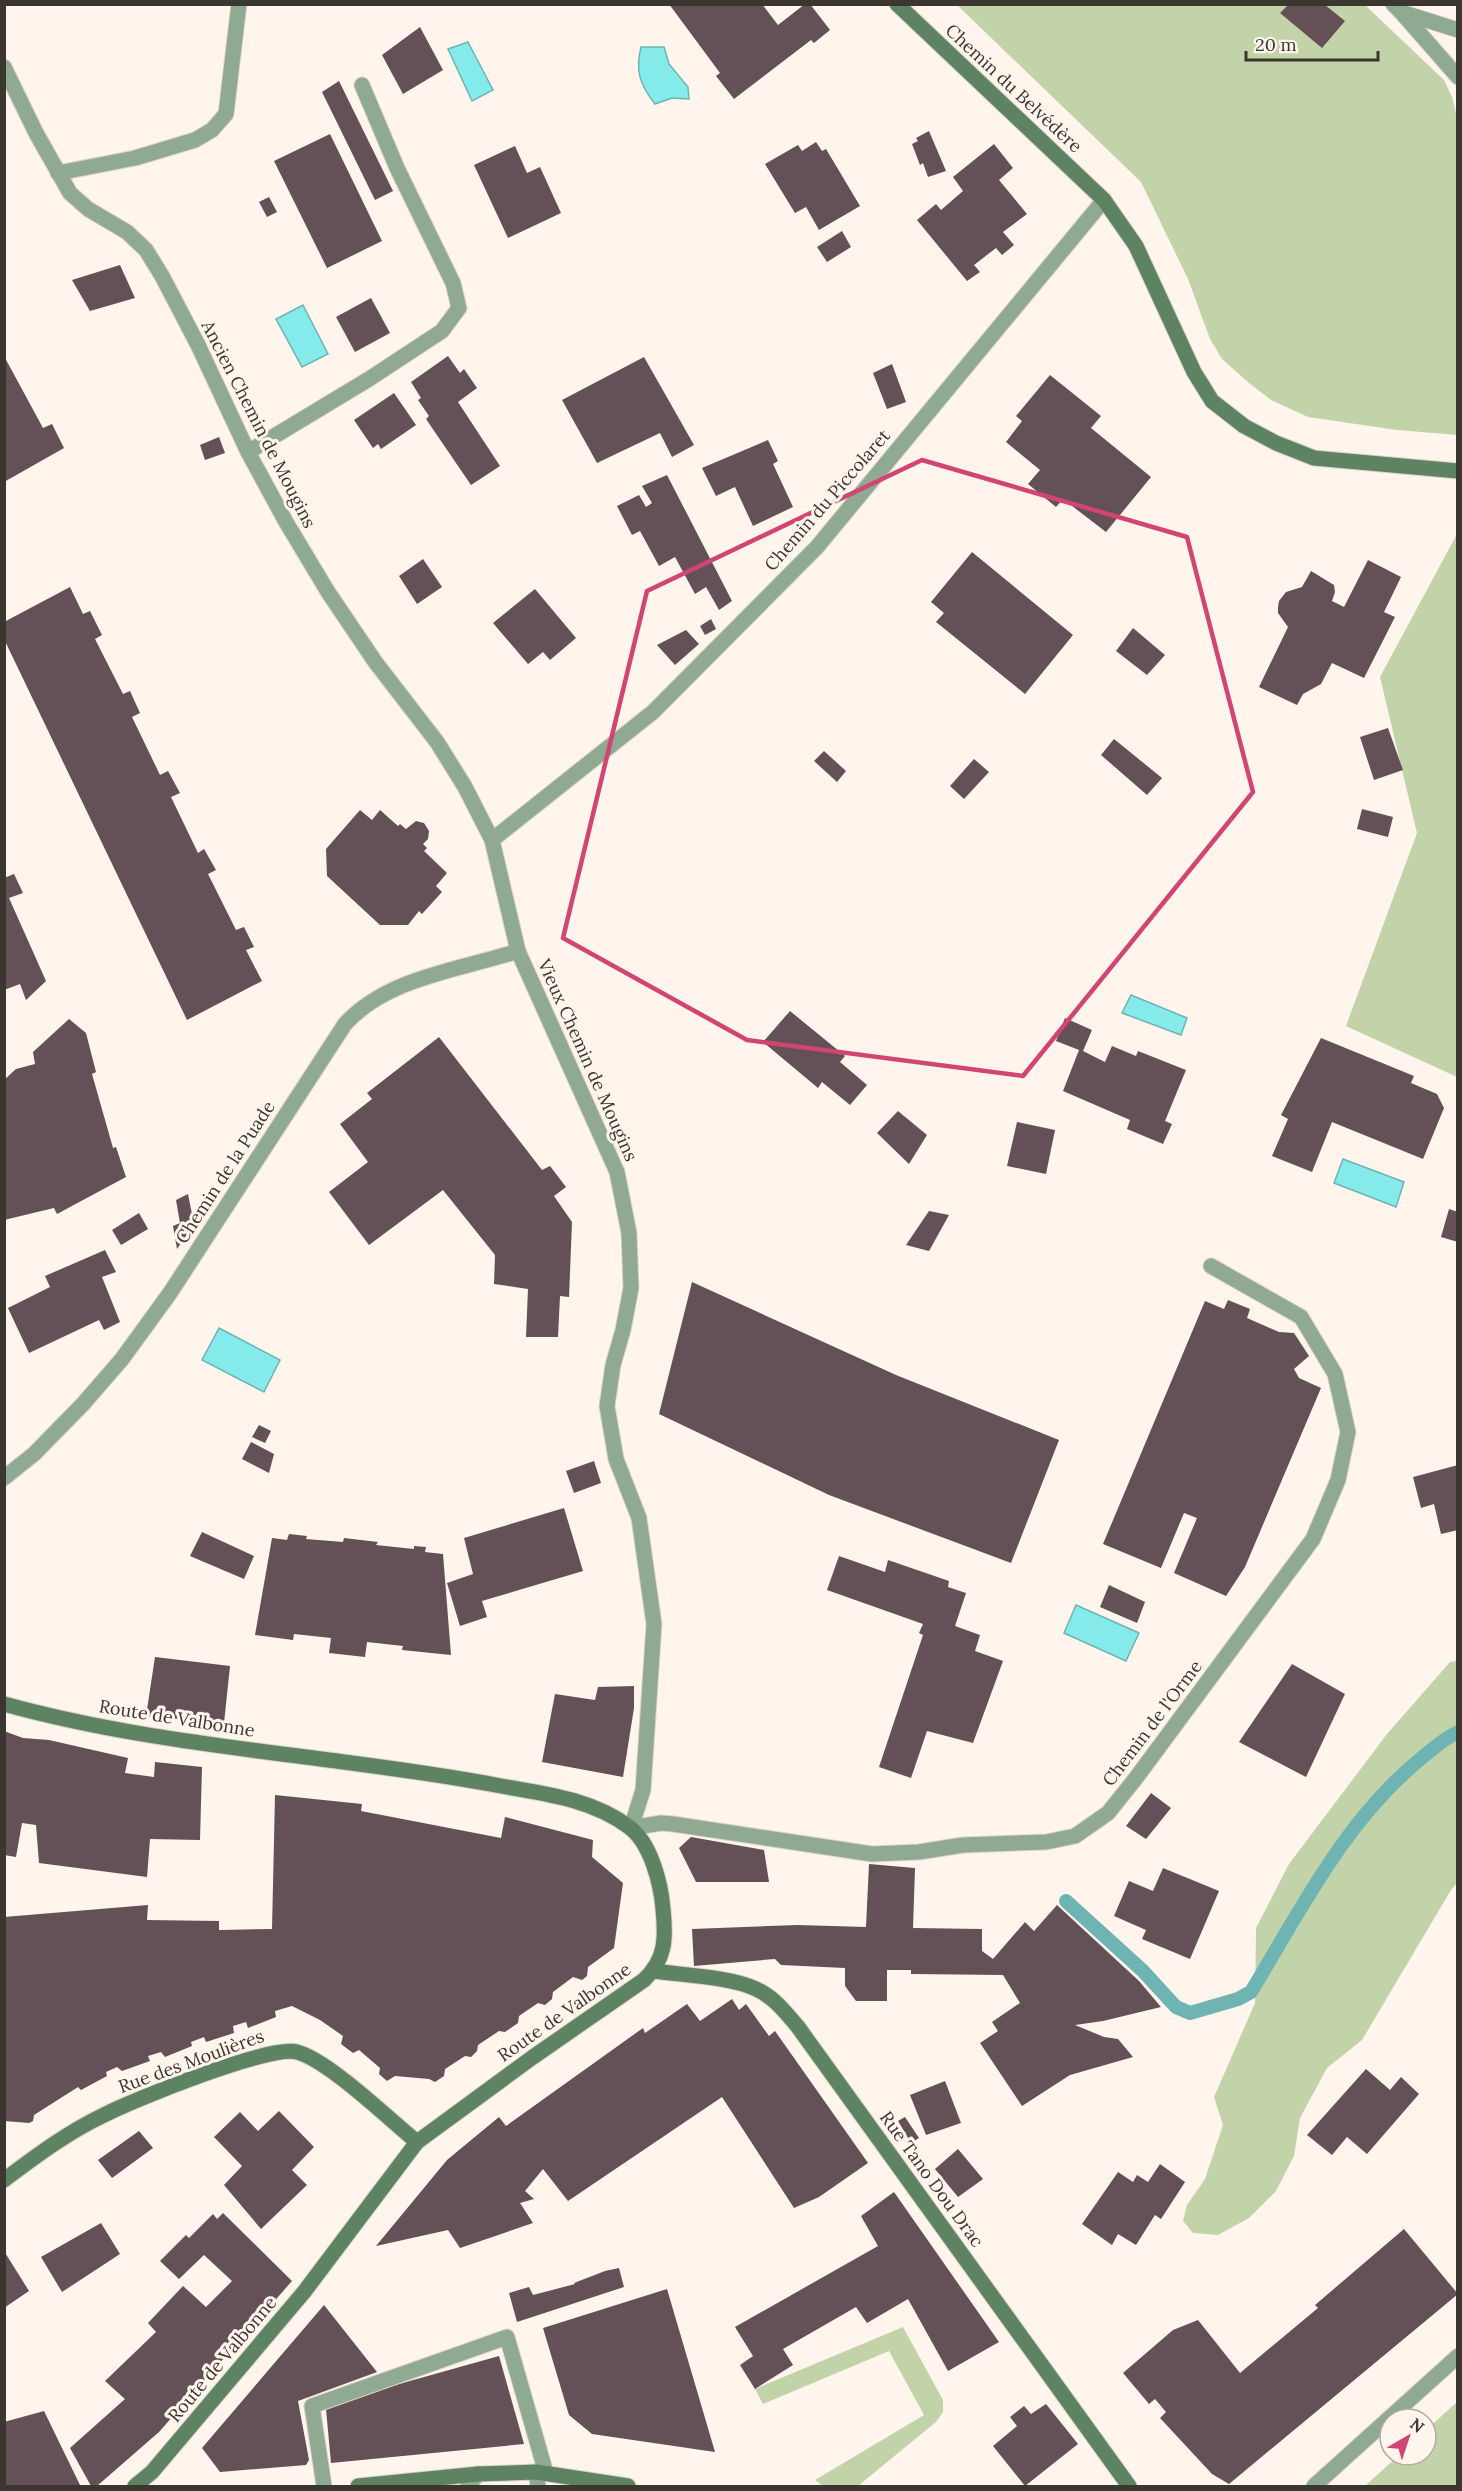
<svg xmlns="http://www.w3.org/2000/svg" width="1462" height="2491" font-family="Lora,serif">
	<rect width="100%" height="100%" fill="#fff5ec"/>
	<g fill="#c3d3a9">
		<path d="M957,5H1365L1444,80L1452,97L1457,117V435L1397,430L1308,417L1271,400L1249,383L1222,359L1210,339L1188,279L1141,182Z"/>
		<path d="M1457,534V1077L1346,1026L1417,833L1380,677Z"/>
		<path d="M1457,1661V1883L1451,1890L1362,2040L1327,2068L1300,2118L1294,2156L1276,2191L1249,2218L1218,2235L1193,2233L1183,2221L1187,2205L1205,2179L1223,2125L1214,2097L1255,2003L1256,1928L1289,1864L1387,1734L1450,1662Z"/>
		<path d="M903,2327L943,2400V2412L936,2422L858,2486H823L815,2480L924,2415L889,2351L763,2404L755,2389Z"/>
		<path d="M1457,2402V2486H1365L1399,2455H1426V2430Z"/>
	</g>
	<g fill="#84eaea" stroke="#6eb4b2" stroke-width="1.5">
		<path d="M468,42L493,90L472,101L448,49Z"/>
		<path d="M641,47H664L669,64L688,87L689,99L672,98L655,104C640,85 635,71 641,47Z"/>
		<path d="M303,305L328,354L302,367L276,319Z"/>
		<path d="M1131,995L1187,1018L1181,1035L1122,1013Z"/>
		<path d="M1343,1159L1404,1182L1396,1207L1334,1183Z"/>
		<path d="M219,1328L280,1360L264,1392L202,1360Z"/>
		<path d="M1076,1605L1139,1633L1126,1661L1064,1633Z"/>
	</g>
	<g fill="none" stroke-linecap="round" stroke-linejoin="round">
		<path stroke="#6eb4b2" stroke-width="14" d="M1066,1901L1143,1971L1176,2007L1190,2013L1238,1999L1251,1992C1301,1909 1347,1817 1424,1756C1435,1747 1445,1738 1458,1732"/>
	</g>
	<g fill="#645057">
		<path d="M669,4H762L778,25L805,4H810L830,30L814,43L811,40L734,99L716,76L720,73Z"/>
		<path d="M1288,5H1325L1345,21L1322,48L1280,13Z"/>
		<path d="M420,27L443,70L403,94L382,55Z"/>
		<path d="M339,81L393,191L375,200L322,92Z"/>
		<path d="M929,131L946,171L928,177L923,163L920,165L912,144L918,141L916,138Z"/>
		<path d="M330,134L382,241L327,268L274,161Z"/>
		<path d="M816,142L822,151L826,149L860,206L819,230L806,207L795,213L765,164L798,145L802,151Z"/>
		<path d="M994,144L1013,168L999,180L1027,214L1003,232L1014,245L1002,255L996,248L974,265L980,272L967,281L917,220L936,204L941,210L963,191L953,177Z"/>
		<path d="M515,146L527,173L540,167L561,213L508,238L474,165Z"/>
		<path d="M269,197L277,212L267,217L259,202Z"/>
		<path d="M842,231L851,247L827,262L817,247Z"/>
		<path d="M120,265L135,298L90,311L72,280Z"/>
		<path d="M371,298L390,333L355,352L336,317Z"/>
		<path d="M4,356L43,428L52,424L64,448L4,482Z"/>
		<path d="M448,356L460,373L464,369L477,388L458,402L500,466L471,485L426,419L429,416L418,400L421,398L411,382Z"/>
		<path d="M644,357L694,445L672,457L660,433L597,463L562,400Z"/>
		<path d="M892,364L906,402L887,409L873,373Z"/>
		<path d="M1050,375L1101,416L1091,428L1151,477L1106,532L1063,499L1056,507L1028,484L1040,470L1006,442L1022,421L1016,416Z"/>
		<path d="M394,393L416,425L381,449L378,444L373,448L354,420Z"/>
		<path d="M219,437L225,453L205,460L200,445Z"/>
		<path d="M768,440L778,461L773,464L793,507L753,526L735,487L716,496L702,468Z"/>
		<path d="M667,475L732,601L719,610L706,587L695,594L675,557L659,566L640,531L632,535L617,506L639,495L646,507L652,503L642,486Z"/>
		<path d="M972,552L1073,635L1025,694L936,622L944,613L931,602Z"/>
		<path d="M423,559L442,587L417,604L399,576Z"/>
		<path d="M1368,560L1401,577L1384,612L1395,617L1364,678L1332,663L1321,684L1303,694L1297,705L1259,687L1288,627L1278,613V607L1279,601L1286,592L1302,587L1311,571L1334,585L1335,592L1332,601L1344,607Z"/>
		<path d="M70,587L83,614L90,611L102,635L95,639L123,694L130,691L140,713L132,717L160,775L168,771L180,793L171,797L198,853L204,849L216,870L208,874L236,930L244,927L254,947L246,950L262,981L187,1020L4,639V622Z"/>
		<path d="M535,589L576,638L550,660L543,652L528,664L493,623Z"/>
		<path d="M711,619L716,629L705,635L700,626Z"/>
		<path d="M1133,628L1165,655L1147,675L1116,651Z"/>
		<path d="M686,630L699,644L675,665L657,645Z"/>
		<path d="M1388,728L1403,770L1374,780L1360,737Z"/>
		<path d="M1114,739L1162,778L1147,795L1101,755Z"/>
		<path d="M824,751L846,771L837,782L814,761Z"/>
		<path d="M974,759L989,772L964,799L950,786Z"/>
		<path d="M1362,809L1393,817L1388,837L1357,829Z"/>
		<path d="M360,810L372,820L380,810L398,826L400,824L406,829L416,821L424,823L429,831L428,839L423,844L427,848L424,851L447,873L436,886L442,892L422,914L419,911L408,925H380L327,876L326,849Z"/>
		<path d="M14,874L23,893L9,898L46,981L26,1000L20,984L4,990V878Z"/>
		<path d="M790,1011L845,1056L840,1062L867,1085L850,1105L822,1082L818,1088L763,1042Z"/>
		<path d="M1065,1018L1092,1030L1083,1051L1105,1062L1112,1046L1136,1056L1138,1051L1186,1070L1165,1121L1172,1124L1163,1144L1127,1129L1130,1120L1063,1091L1079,1050L1056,1041Z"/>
		<path d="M69,1019L86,1033L96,1072L92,1074L113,1148L116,1147L126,1177L57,1214L54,1208L4,1220V1080L16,1069L35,1064L33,1052Z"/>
		<path d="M439,1037L542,1170L550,1166L566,1187L554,1196L572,1222L569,1297L560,1296L558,1337H526L528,1289L494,1284L495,1255L443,1190L369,1245L329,1192L368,1162L340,1124L372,1099L367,1093Z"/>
		<path d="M1321,1038L1414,1076L1411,1083L1437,1094L1444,1108L1423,1159L1332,1122L1312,1172L1272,1156L1288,1119L1281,1115Z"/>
		<path d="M898,1111L927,1135L909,1164L877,1133Z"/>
		<path d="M1017,1122L1055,1130L1046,1174L1007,1166Z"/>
		<path d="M188,1194L194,1224L177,1249L173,1226L180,1223L176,1200Z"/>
		<path d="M1449,1209L1458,1212V1242L1441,1237Z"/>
		<path d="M929,1211L949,1215L929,1251L906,1245Z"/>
		<path d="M139,1213L148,1229L121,1245L112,1230Z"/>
		<path d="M105,1250L116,1272L102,1277L120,1322L104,1330L99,1320L29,1353L8,1308L50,1287L45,1276Z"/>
		<path d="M692,1282L896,1375L1059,1440L1011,1563L829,1495L659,1414Z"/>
		<path d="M1228,1300L1250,1309L1247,1318L1279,1332L1294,1333L1309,1356L1294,1369L1299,1378L1321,1388L1245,1567L1226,1596L1174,1573L1197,1518L1184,1513L1161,1568L1103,1544L1205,1301L1224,1309Z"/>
		<path d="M259,1425L271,1431L265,1443L252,1437Z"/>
		<path d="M251,1442L274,1454L269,1473L242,1459Z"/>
		<path d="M594,1461L601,1483L574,1493L566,1471Z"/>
		<path d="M1458,1465V1530L1441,1534L1434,1504L1421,1508L1413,1477Z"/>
		<path d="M564,1508L583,1571L482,1601L487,1617L460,1626L447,1583L473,1574L464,1538Z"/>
		<path d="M202,1532L254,1556L244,1579L190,1556Z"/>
		<path d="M289,1534L307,1536L306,1539L343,1542L344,1538L378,1542L376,1545L414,1549V1546L426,1547L425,1552L443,1554L451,1655L402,1650L403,1646L367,1642L365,1657L329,1653L331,1638L294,1634L293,1640L255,1635L272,1538L287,1540Z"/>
		<path d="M839,1556L885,1572L888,1560L949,1581L948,1587L966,1593L955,1626L980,1635L975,1651L1003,1661L973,1743L927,1731L911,1778L879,1767L923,1635L919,1633L923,1624L827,1590Z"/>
		<path d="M1109,1585L1145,1602L1137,1623L1100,1607Z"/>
		<path d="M155,1657L230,1666L224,1723L146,1716Z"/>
		<path d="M1292,1664L1345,1694L1306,1777L1239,1742Z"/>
		<path d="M634,1686V1708L623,1777L542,1762L555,1694L595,1700L598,1687Z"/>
		<path d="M4,1731L23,1738L49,1740L128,1758L125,1773L154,1777L155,1762L202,1767L200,1840L150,1839L147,1877L39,1863L36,1825L22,1823L16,1857L4,1855Z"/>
		<path d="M1151,1793L1171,1808L1146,1839L1126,1826Z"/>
		<path d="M275,1795L362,1804L361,1811L501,1838L505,1817L593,1840L592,1857L623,1883L614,1948L588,1967L587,1976L582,1980L573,1977L553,1992L552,1999L545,2005L538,2003L519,2016L518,2023L505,2032L499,2031L478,2045L477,2051L471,2057L465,2056L445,2069L444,2076L435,2082L429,2079L395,2076L387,2081L379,2074L380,2068L359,2050L353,2053L341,2044L343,2036L320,2020L292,2006L275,2011L276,2017L248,2028L246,2022L233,2026L234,2033L206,2042L204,2037L191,2042L192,2046L165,2057L161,2052L148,2056L150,2061L122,2071L117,2067L106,2072L107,2076L81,2090L78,2087L34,2115L33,2121L29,2123L4,2121V1917L148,1905L147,1920L219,1921V1930L272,1929Z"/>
		<path d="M691,1837L764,1850L769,1882H696L679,1848Z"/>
		<path d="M869,1864L915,1868L913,1928L982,1929V1951L993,1959L1025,1922L1034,1931L1057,1905L1139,1981L1161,2007L1103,2021L1075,2025L1104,2037L1118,2039L1133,2057L1070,2075L1022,2106L980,2043L998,2031L992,2022L1020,2003L1003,1975L911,1974V1970H887V2001H856L845,1986V1968L781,1965L775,1959L694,1966L692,1929L797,1925L866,1927Z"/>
		<path d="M1163,1868L1219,1891L1190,1959L1142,1939L1146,1930L1114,1916L1129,1881L1153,1891Z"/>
		<path d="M732,1999L739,2010L746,2004L769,2036L775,2031L868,2163L819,2197L794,2208L722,2097L568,2201L543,2169L525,2191L534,2199L520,2203L533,2223L460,2248L448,2230L376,2246L447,2160L499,2117L506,2126L643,2028L645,2033L687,2004L700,2021Z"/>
		<path d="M1366,2069L1390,2090L1401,2077L1419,2094L1367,2154L1347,2137L1332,2155L1307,2135Z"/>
		<path d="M945,2081L961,2123L926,2135L910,2095Z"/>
		<path d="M279,2111L314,2147L292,2170L307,2185L261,2229L224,2185L242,2166L214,2137L240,2112L258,2131Z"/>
		<path d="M905,2117L919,2138L911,2143L898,2121Z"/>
		<path d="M139,2131L153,2148L112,2178L98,2160Z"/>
		<path d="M958,2149L983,2179L958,2197L935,2169Z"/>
		<path d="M1160,2164L1185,2182L1161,2219L1155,2215L1136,2245L1118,2234L1112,2245L1082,2224L1118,2172L1133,2182L1137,2175L1148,2182Z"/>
		<path d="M894,2192L999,2342L948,2371L908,2299L867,2323L856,2307L783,2349L793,2365L755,2389L740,2365L753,2356L735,2327L878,2246L861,2216Z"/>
		<path d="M223,2213L292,2281L159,2432L97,2486H91L70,2448L125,2399L105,2381L156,2332L148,2323L183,2286L206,2307L232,2281L204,2255L179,2279L160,2261L186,2235L189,2238L213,2214L217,2219Z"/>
		<path d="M101,2223L120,2254L62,2292L41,2257Z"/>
		<path d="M1404,2229L1458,2294L1229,2484L1212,2474L1160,2418L1166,2412L1155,2399L1149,2404L1123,2373L1173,2330L1198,2320L1240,2373L1318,2308L1315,2305Z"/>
		<path d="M4,2251L29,2291L4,2308Z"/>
		<path d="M619,2268L624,2287L517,2322L509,2293L529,2287L533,2295L575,2284L574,2283L605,2271Z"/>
		<path d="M667,2289L715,2452L592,2434L569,2415L543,2328Z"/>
		<path d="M324,2305L377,2372L298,2401L309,2460L306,2465L220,2472L202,2448Z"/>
		<path d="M499,2356L524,2444L331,2463L326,2409L392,2386Z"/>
		<path d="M1046,2404L1078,2444L1025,2486L993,2446L1017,2426L1010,2417L1024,2406L1031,2414Z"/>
		<path d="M44,2411L80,2485L4,2486V2422Z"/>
	</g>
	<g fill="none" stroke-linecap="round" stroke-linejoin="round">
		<g stroke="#dcd3ca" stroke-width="17">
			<g id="lane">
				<path d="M1393,4L1401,12L1458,30"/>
				<path d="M1401,12L1458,77"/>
				<path d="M536,2472L538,2486"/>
				<path d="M324,2486L312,2406L507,2337L546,2473"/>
				<path d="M468,2486L478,2474"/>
			</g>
		</g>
		<g stroke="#dcd3ca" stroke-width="17">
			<g id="street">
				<path d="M4,67L36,133L70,193L88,209L127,232L146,250L162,276L198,345L248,452L286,522L328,592L376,663L437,742L465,787L492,840L518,951L617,1172L629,1233L631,1288L623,1330L613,1365L607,1406L616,1459L639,1518L654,1624L643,1790L631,1828L661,1823L673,1824L872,1854L919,1852L963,1845L1046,1842L1075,1836L1108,1813L1136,1778L1313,1539L1338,1480L1348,1432L1335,1374L1301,1317L1211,1266"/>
				<path d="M58,173L135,158L195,140L212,130L226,114L239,4"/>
				<path d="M248,452L369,379L442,331L459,308L453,283L397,168L362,85"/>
				<path d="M492,840L653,712L817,547L1104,200"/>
				<path d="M4,1478L34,1454L83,1404L122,1359L170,1293L345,1024C388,977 460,970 518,951"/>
				<path d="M1314,2486L1458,2356"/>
			</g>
		</g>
		<g stroke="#dcd3ca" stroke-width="17">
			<g id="secondary">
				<path d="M897,4L1104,200L1136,246L1194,372L1212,401L1244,426L1276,443L1314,458L1458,471"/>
				<path d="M4,1704C116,1735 230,1747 344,1762C397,1769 449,1776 501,1786C545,1794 592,1799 629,1827C651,1843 661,1884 663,1909C666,1938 666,1959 644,1980L533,2057L417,2142L304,2292L152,2472L135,2486"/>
				<path d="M654,1971C682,1975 732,1977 756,1989C774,1997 786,2013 798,2027L1129,2486"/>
				<path d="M4,2180C36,2156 68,2132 104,2115C133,2100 271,2044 297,2052C328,2060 390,2120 417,2142"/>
				<path d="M358,2486L478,2474L536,2472L628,2486"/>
			</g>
		</g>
		<use href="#lane" stroke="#90a992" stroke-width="15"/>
		<use href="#street" stroke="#90a992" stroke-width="15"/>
		<use href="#secondary" stroke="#5e8363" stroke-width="15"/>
	</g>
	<path fill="none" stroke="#d24471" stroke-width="4.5" stroke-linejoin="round" d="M922,460L1187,537L1253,792L1023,1076L747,1040L563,938L647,591Z"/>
	<g text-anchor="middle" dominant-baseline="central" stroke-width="6" stroke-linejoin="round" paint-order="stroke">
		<g font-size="18" fill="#3c3630" stroke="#fff5ec">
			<text transform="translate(1014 88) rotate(43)">Chemin du Belvédère</text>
			<text transform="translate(259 424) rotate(63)">Ancien Chemin de Mougins</text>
			<text transform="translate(827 500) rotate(-49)">Chemin du Piccolaret</text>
			<text transform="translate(588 1060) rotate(66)">Vieux Chemin de Mougins</text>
			<text transform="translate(225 1172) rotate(-57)">Chemin de la Puade</text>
			<text transform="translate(177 1718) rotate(9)">Route de Valbonne</text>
			<text transform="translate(1152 1723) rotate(-53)">Chemin de l'Orme</text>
			<text transform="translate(564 2012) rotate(-35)">Route de Valbonne</text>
			<text transform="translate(191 2061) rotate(-20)">Rue des Moulières</text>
			<text transform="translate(932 2179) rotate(54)">Rue Tano Dou Drac</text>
			<text transform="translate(222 2359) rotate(-50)">Route de Valbonne</text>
		</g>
	</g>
	<rect width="1462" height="2491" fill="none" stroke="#3c3630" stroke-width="12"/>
	<g transform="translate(1408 2437) rotate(39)"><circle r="28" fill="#fff5ec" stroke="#b1a9a1" stroke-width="1.5"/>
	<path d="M0-4.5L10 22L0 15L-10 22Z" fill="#d24471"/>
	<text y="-9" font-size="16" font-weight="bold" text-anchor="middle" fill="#3c3630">N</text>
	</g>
	<path d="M1246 51v9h132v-9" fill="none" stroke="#3c3630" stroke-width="3"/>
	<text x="1255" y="51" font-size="18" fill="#3c3630" stroke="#fff5ec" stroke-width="4.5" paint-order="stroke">20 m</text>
</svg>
